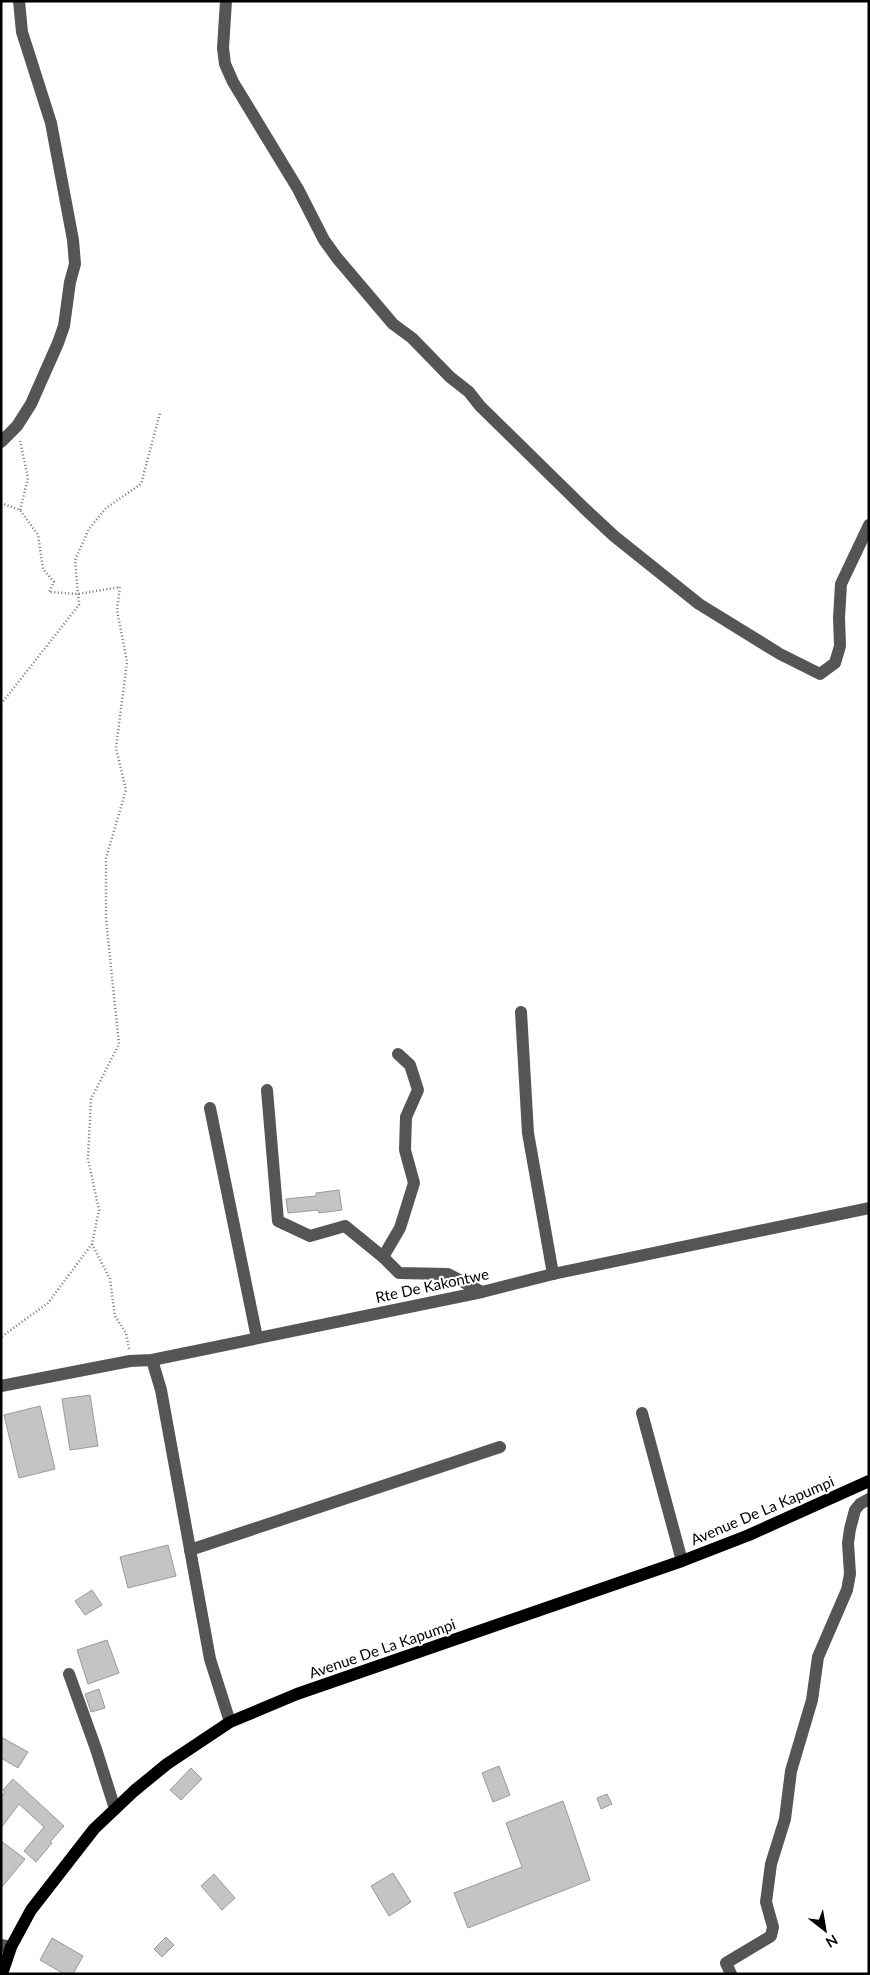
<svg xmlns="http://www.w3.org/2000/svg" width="870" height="1975" font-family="Lato,sans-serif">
	<rect width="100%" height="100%" fill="#fff"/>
	<g fill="#c4c4c4" stroke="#999">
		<path d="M339,1190L342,1210L319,1213L318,1210L288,1213L286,1199L316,1196V1193Z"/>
		<path d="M90,1395L98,1446L70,1450L62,1399Z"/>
		<path d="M40,1406L55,1469L19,1478L4,1415Z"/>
		<path d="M168,1545L176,1576L128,1588L120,1557Z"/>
		<path d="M92,1590L102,1605L85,1615L75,1601Z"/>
		<path d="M107,1640L119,1673L88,1684L77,1650Z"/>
		<path d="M99,1689L105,1708L91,1712L85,1694Z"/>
		<path d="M1,1737L28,1752L18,1768L1,1758Z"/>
		<path d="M499,1766L510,1795L493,1802L482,1773Z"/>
		<path d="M191,1768L202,1779L181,1800L170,1790Z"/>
		<path d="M13,1779L64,1826L50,1842L52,1843L36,1862L24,1851L44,1827L19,1804L1,1828V1797L5,1792L3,1790Z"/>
		<path d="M607,1794L612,1804L601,1809L597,1798Z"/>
		<path d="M563,1801L590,1880L468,1928L454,1893L522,1867L506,1823Z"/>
		<path d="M1,1841L25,1859L1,1888Z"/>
		<path d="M393,1873L411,1902L389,1916L371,1886Z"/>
		<path d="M214,1874L235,1898L222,1910L201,1886Z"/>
		<path d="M166,1937L174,1945L162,1957L154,1949Z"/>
		<path d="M52,1938L83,1956L73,1974H64L40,1960Z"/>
	</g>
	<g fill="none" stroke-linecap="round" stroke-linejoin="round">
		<g stroke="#777" stroke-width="2.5" stroke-dasharray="1 2.5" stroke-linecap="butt">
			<path d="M1,503L20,510L38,535L43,569L54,582L49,592L78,594L120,587L117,610L127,662L116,748L126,790L106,858V919L119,1044L91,1099L88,1159L99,1210L92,1244L48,1303L1,1337"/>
			<path d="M20,510L28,478L20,441"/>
			<path d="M1,704L79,605L75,560L89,529L106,508L141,484L160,413"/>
			<path d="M92,1244L110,1279L115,1316L126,1333L129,1349"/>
		</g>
		<g stroke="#555" stroke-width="12">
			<path d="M226,1L223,48L225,64L233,82L298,189L324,240L337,258L393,324L412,338L450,377L469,392L480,406L584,508L614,536L699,604L780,654L820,674L835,663L840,646L839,618L841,584L869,525"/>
			<path d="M1,442L17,426L31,404L58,343L64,326L70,282L75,264L73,240L51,123L22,32L19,1"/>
			<path d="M521,1012L528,1133L553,1274"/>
			<path d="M267,1090L278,1221L310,1236L345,1226L383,1257L399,1273L448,1274L482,1292"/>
			<path d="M210,1108L257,1338"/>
			<path d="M383,1257L400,1228L414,1183L405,1150L406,1117L418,1090L410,1065L398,1054"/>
			<path d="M152,1360L161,1390L210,1659L230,1722"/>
			<path d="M1,1386L130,1361L152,1360L482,1292L553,1274L869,1208"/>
			<path d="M642,1413L682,1561"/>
			<path d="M190,1550L500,1447"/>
			<path d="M69,1674L96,1749L115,1809"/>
			<path d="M1,1945L11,1947"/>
			<path d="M731,1974L726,1963L771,1936L773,1927L766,1902L771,1864L785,1819L791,1771L812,1700L818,1657L847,1590L850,1574L848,1543L850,1529L855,1510L860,1504L869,1499"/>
		</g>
		<path stroke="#000" stroke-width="12" d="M2,1974L11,1947L31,1910L94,1829L134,1791L167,1764L230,1722L297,1694L682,1561L749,1535L869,1481"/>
	</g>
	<g text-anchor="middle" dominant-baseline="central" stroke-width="4" stroke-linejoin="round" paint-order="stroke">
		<g font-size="15" fill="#000" stroke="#fff">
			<text transform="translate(432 1285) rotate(-12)">Rte De Kakontwe</text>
			<text transform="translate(762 1510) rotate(-23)">Avenue De La Kapumpi</text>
			<text transform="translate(382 1648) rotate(-19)">Avenue De La Kapumpi</text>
		</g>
	</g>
	<rect width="870" height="1975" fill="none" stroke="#000000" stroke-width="5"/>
	<g transform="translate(825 1930) rotate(149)" stroke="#ffffff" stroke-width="4" paint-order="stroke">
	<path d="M0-4L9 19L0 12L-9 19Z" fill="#000000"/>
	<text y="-8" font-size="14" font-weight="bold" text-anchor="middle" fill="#000000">N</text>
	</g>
</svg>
